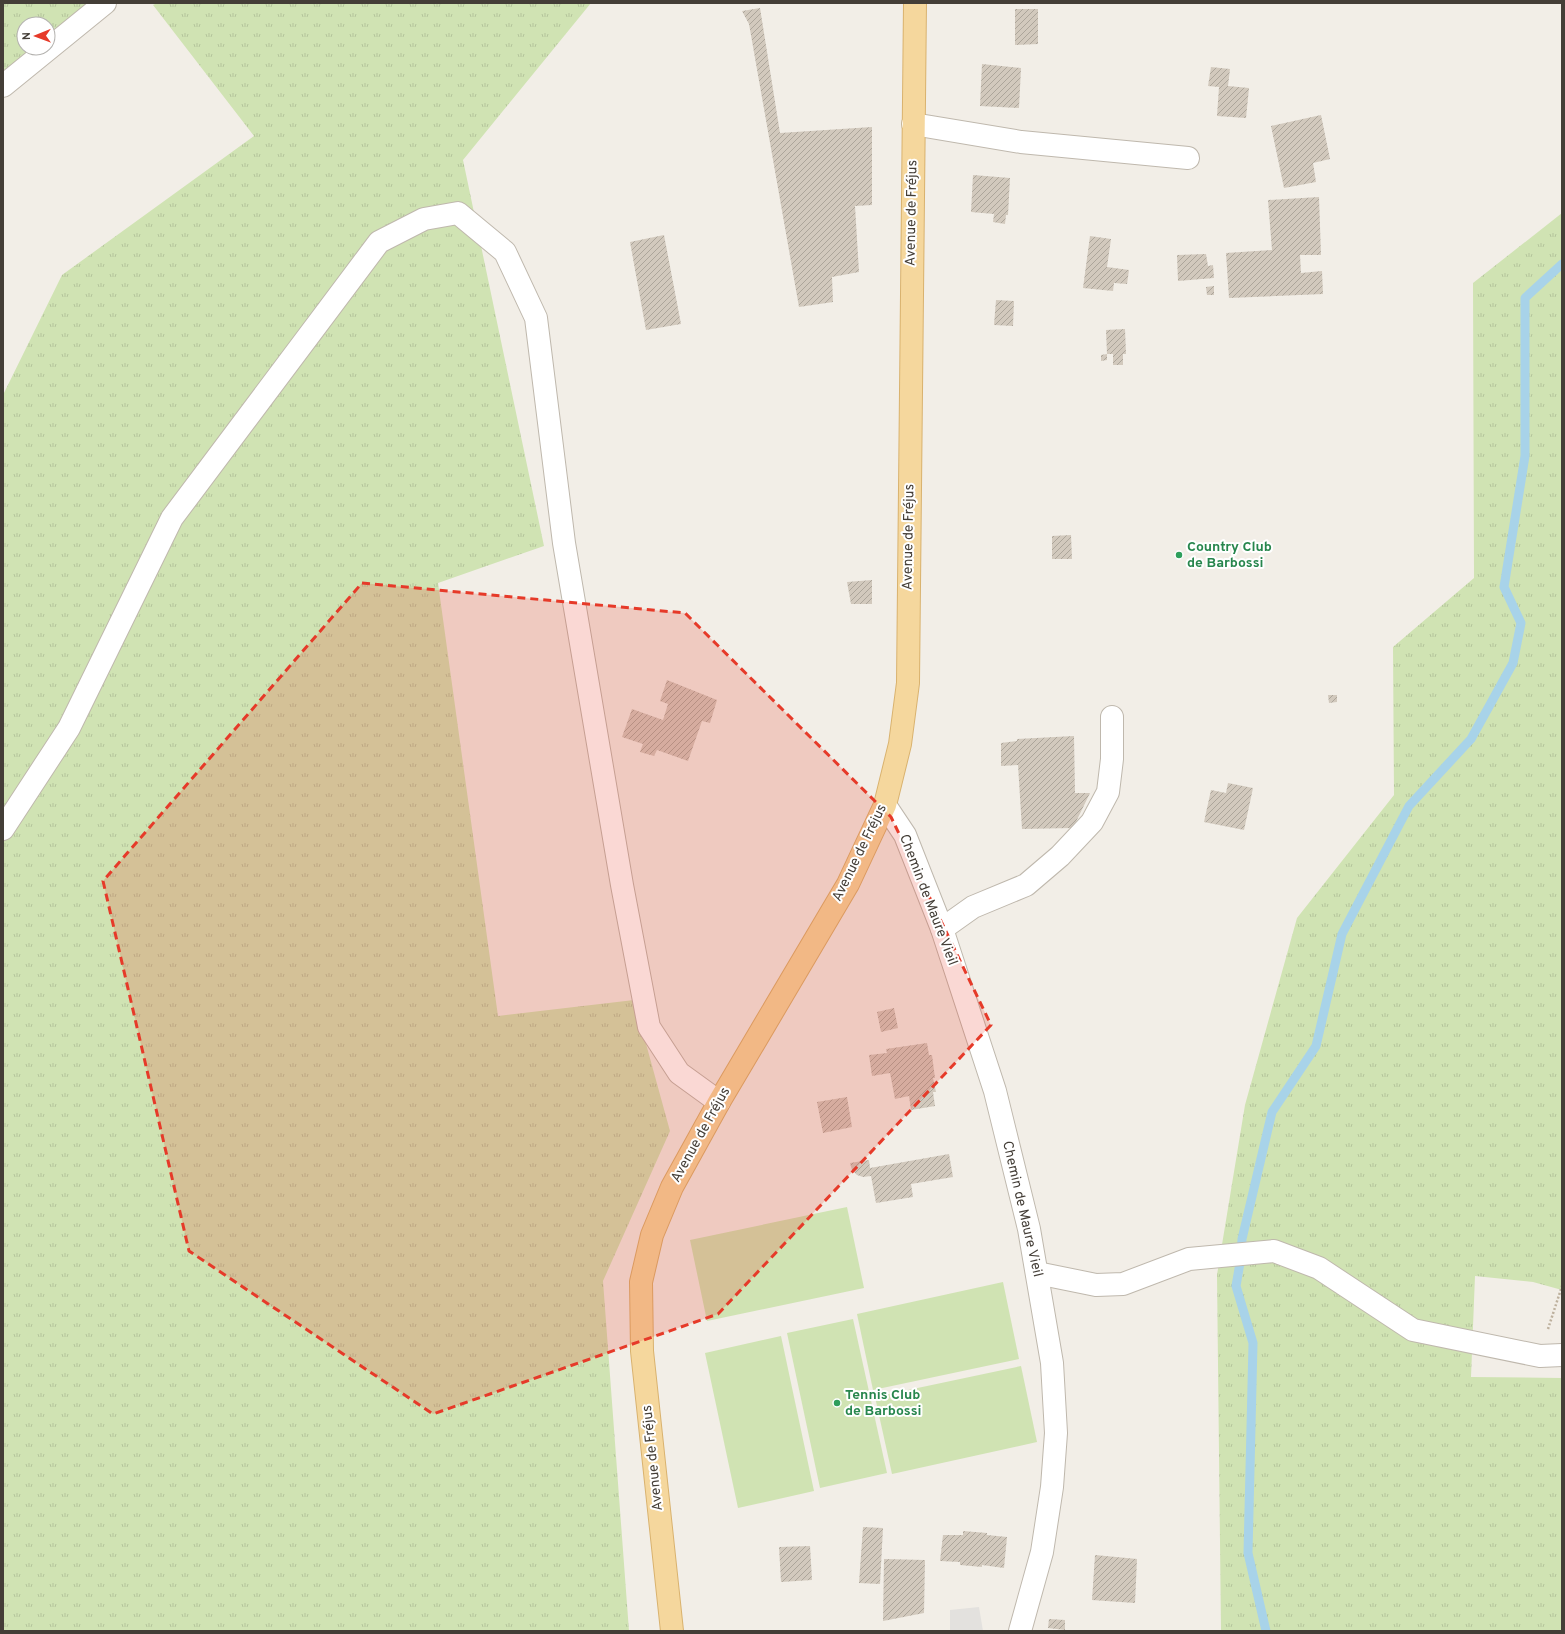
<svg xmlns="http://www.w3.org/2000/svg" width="1565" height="1634" font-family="Overpass,sans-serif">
	<defs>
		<pattern id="grass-tufts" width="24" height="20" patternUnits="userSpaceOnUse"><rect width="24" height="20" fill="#d0e3b3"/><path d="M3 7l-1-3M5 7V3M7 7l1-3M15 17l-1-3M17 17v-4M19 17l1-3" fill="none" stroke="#b4c49b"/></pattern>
		<pattern id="building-hatch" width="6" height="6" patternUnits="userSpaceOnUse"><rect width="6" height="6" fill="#d2c9bd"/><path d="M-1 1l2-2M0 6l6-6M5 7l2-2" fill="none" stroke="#aca59a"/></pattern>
	</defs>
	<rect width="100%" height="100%" fill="#f2eee7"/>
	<g fill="url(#grass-tufts)">
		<path d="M3,3H92L48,38V24H24V48H36L3,74Z"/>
		<path d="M157,3H591L463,160L544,546L438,583L498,1016L634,1000L670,1131L603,1281L629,1631H3V395L62,275L254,136L153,5Z"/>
		<path d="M1562,213V1290L1533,1282L1475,1276L1471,1377L1562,1378V1631H1221L1217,1275L1245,1105L1297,918L1394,795L1393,647L1474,578L1473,283Z"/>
	</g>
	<g fill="#d0e3b3">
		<path d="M847,1207L864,1288L707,1321L690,1240Z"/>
		<path d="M1003,1282L1019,1359L873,1390L857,1314Z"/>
		<path d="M853,1319L887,1473L820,1488L787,1333Z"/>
		<path d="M781,1336L814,1491L738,1508L705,1353Z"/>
		<path d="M1021,1366L1037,1442L892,1474L875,1397Z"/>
	</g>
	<path fill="#e3e1de" d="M979,1607L983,1631H950V1610Z"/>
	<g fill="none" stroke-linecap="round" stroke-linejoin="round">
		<path stroke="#a8d3e9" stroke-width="9" d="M1266,1631L1248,1553L1253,1343L1236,1286L1241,1257L1242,1239L1272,1112L1316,1046L1342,934L1409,806L1471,739L1513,663L1521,623L1504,587L1525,456V298L1562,264"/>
	</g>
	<g fill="url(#building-hatch)">
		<path d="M760,8L780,133L872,127V205L855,206L859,272L832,277L833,302L799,307L749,24L742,11Z"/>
		<path d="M1015,9H1038V44L1015,45Z"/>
		<path d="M982,64L1021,68L1019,108L980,106Z"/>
		<path d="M1211,67L1230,69L1228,86L1249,88L1246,118L1217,116L1219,87L1208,86Z"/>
		<path d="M1321,115L1330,159L1313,163L1316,182L1284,188L1271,126Z"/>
		<path d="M973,175L1010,178L1008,215H1006L1005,224L993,222L994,214L971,212Z"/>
		<path d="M1319,197L1321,255H1300L1301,273L1322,271L1323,294L1229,298L1226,253L1272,250L1268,200Z"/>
		<path d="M664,235L681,324L646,330L630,242Z"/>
		<path d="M1090,236L1111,239L1107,267L1129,270L1127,284L1114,283L1113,291L1083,288Z"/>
		<path d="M1206,254L1208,266L1213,265L1214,278L1178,281L1177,255Z"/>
		<path d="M1214,286V295H1207L1206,287Z"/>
		<path d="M996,300L1014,301L1013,326L994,325Z"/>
		<path d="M1125,329L1126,354H1123V365H1113V354H1107L1106,330Z"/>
		<path d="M1107,354V360L1101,361V355Z"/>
		<path d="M1071,535L1072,559H1052V536Z"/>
		<path d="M872,580V604H851L847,582Z"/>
		<path d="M667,680L717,700L710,723L702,721L688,761L657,750L654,756L640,752L643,744L622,737L632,709L663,720L668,704L660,701Z"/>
		<path d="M1328,695H1337V702L1329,703Z"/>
		<path d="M1074,736L1075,793H1090L1073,828L1022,829L1018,765L1001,766V743L1017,741V739Z"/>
		<path d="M1228,783L1253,788L1244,830L1204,822L1211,790L1226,793Z"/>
		<path d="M894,1008L898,1028L881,1032L877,1012Z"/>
		<path d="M927,1043L929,1055H932L935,1078H933L936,1092H933L935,1106L911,1110L909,1096L895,1099L890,1073L872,1076L869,1055L887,1053L886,1049Z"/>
		<path d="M847,1097L852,1127L823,1133L817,1102Z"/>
		<path d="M949,1154L953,1177L911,1184L913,1197L876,1203L871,1176L863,1177L857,1175L852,1170L850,1163L869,1160L870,1168Z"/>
		<path d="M863,1527L883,1528L880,1584L859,1583Z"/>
		<path d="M963,1531L987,1533V1535L1007,1537L1004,1568L982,1565V1567L960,1565V1562L940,1561L943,1535H963Z"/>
		<path d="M810,1546L812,1580L781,1582L779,1547Z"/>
		<path d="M1095,1555L1137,1559L1135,1603L1092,1600Z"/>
		<path d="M884,1559L925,1560L924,1613L883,1621Z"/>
		<path d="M1049,1619L1065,1620V1630L1048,1628Z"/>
	</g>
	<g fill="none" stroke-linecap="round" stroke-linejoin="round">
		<g stroke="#bfb8ad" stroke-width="24">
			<g id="minor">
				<path d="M3,86L105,3"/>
				<path d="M913,124L1021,142L1188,158"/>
				<path d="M885,805L905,835L942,929L995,1091L1029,1229L1052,1363L1056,1433L1052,1487L1042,1552L1020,1631"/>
				<path d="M3,829L69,728L172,518L379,242L424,219L458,213L505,252L536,318L564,543L622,885L649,1027L679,1073L719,1102"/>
				<path d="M942,929L973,907L1026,885L1060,856L1092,822L1108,792L1112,759V717"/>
				<path d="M1037,1273L1096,1285L1123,1284L1189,1259L1274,1251L1319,1268L1413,1330L1540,1356L1562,1355"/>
			</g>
		</g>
		<g stroke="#d9b26e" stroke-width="24">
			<path id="major" d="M672,1631L642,1351L641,1282L652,1235L672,1187L719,1102L848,884L885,805L900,744L908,683L915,3"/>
		</g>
		<path stroke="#bdb09d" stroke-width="2.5" stroke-dasharray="2 2" stroke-linecap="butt" d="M1548,1329L1562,1286"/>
		<use href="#minor" stroke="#fff" stroke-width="22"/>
		<use href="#major" stroke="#f5d79d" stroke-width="22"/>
	</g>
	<path fill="#e63a29" fill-opacity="0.2" stroke="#e63a29" stroke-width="3" stroke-dasharray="8 5" stroke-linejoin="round" d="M362,583L685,613L891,817L991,1025L718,1314L433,1414L189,1251L103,881Z"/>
	<g fill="#2e9e5b" stroke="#fff" stroke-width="1.5">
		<circle cx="1179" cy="555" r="4"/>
		<circle cx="837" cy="1403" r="4"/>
	</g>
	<g text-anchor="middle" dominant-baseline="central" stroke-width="4" stroke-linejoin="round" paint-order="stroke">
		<g font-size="14" fill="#443e37" stroke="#fff">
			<text transform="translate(912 213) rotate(-89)">Avenue de Fréjus</text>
			<text transform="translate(909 537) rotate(-89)">Avenue de Fréjus</text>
			<text transform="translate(860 853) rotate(-64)">Avenue de Fréjus</text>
			<text transform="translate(928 900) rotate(69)">Chemin de Maure Vieil</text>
			<text transform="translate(701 1135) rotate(-61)">Avenue de Fréjus</text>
			<text transform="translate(1022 1209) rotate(77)">Chemin de Maure Vieil</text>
			<text transform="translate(653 1458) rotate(-96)">Avenue de Fréjus</text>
		</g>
		<g font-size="14" font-weight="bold" fill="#27864d" stroke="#fff" text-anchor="start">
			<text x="1187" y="547">Country Club<tspan x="1187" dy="16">de Barbossi</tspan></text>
			<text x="845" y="1395">Tennis Club<tspan x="845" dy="16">de Barbossi</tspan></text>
		</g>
	</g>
	<rect width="1565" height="1634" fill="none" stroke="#443e37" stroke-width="8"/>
	<g transform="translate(36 36) rotate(269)"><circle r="19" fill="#ffffff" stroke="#b4b2af"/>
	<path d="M0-3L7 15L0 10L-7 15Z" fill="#e63a29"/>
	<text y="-6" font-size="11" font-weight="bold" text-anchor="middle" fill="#443e37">N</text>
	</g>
</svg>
